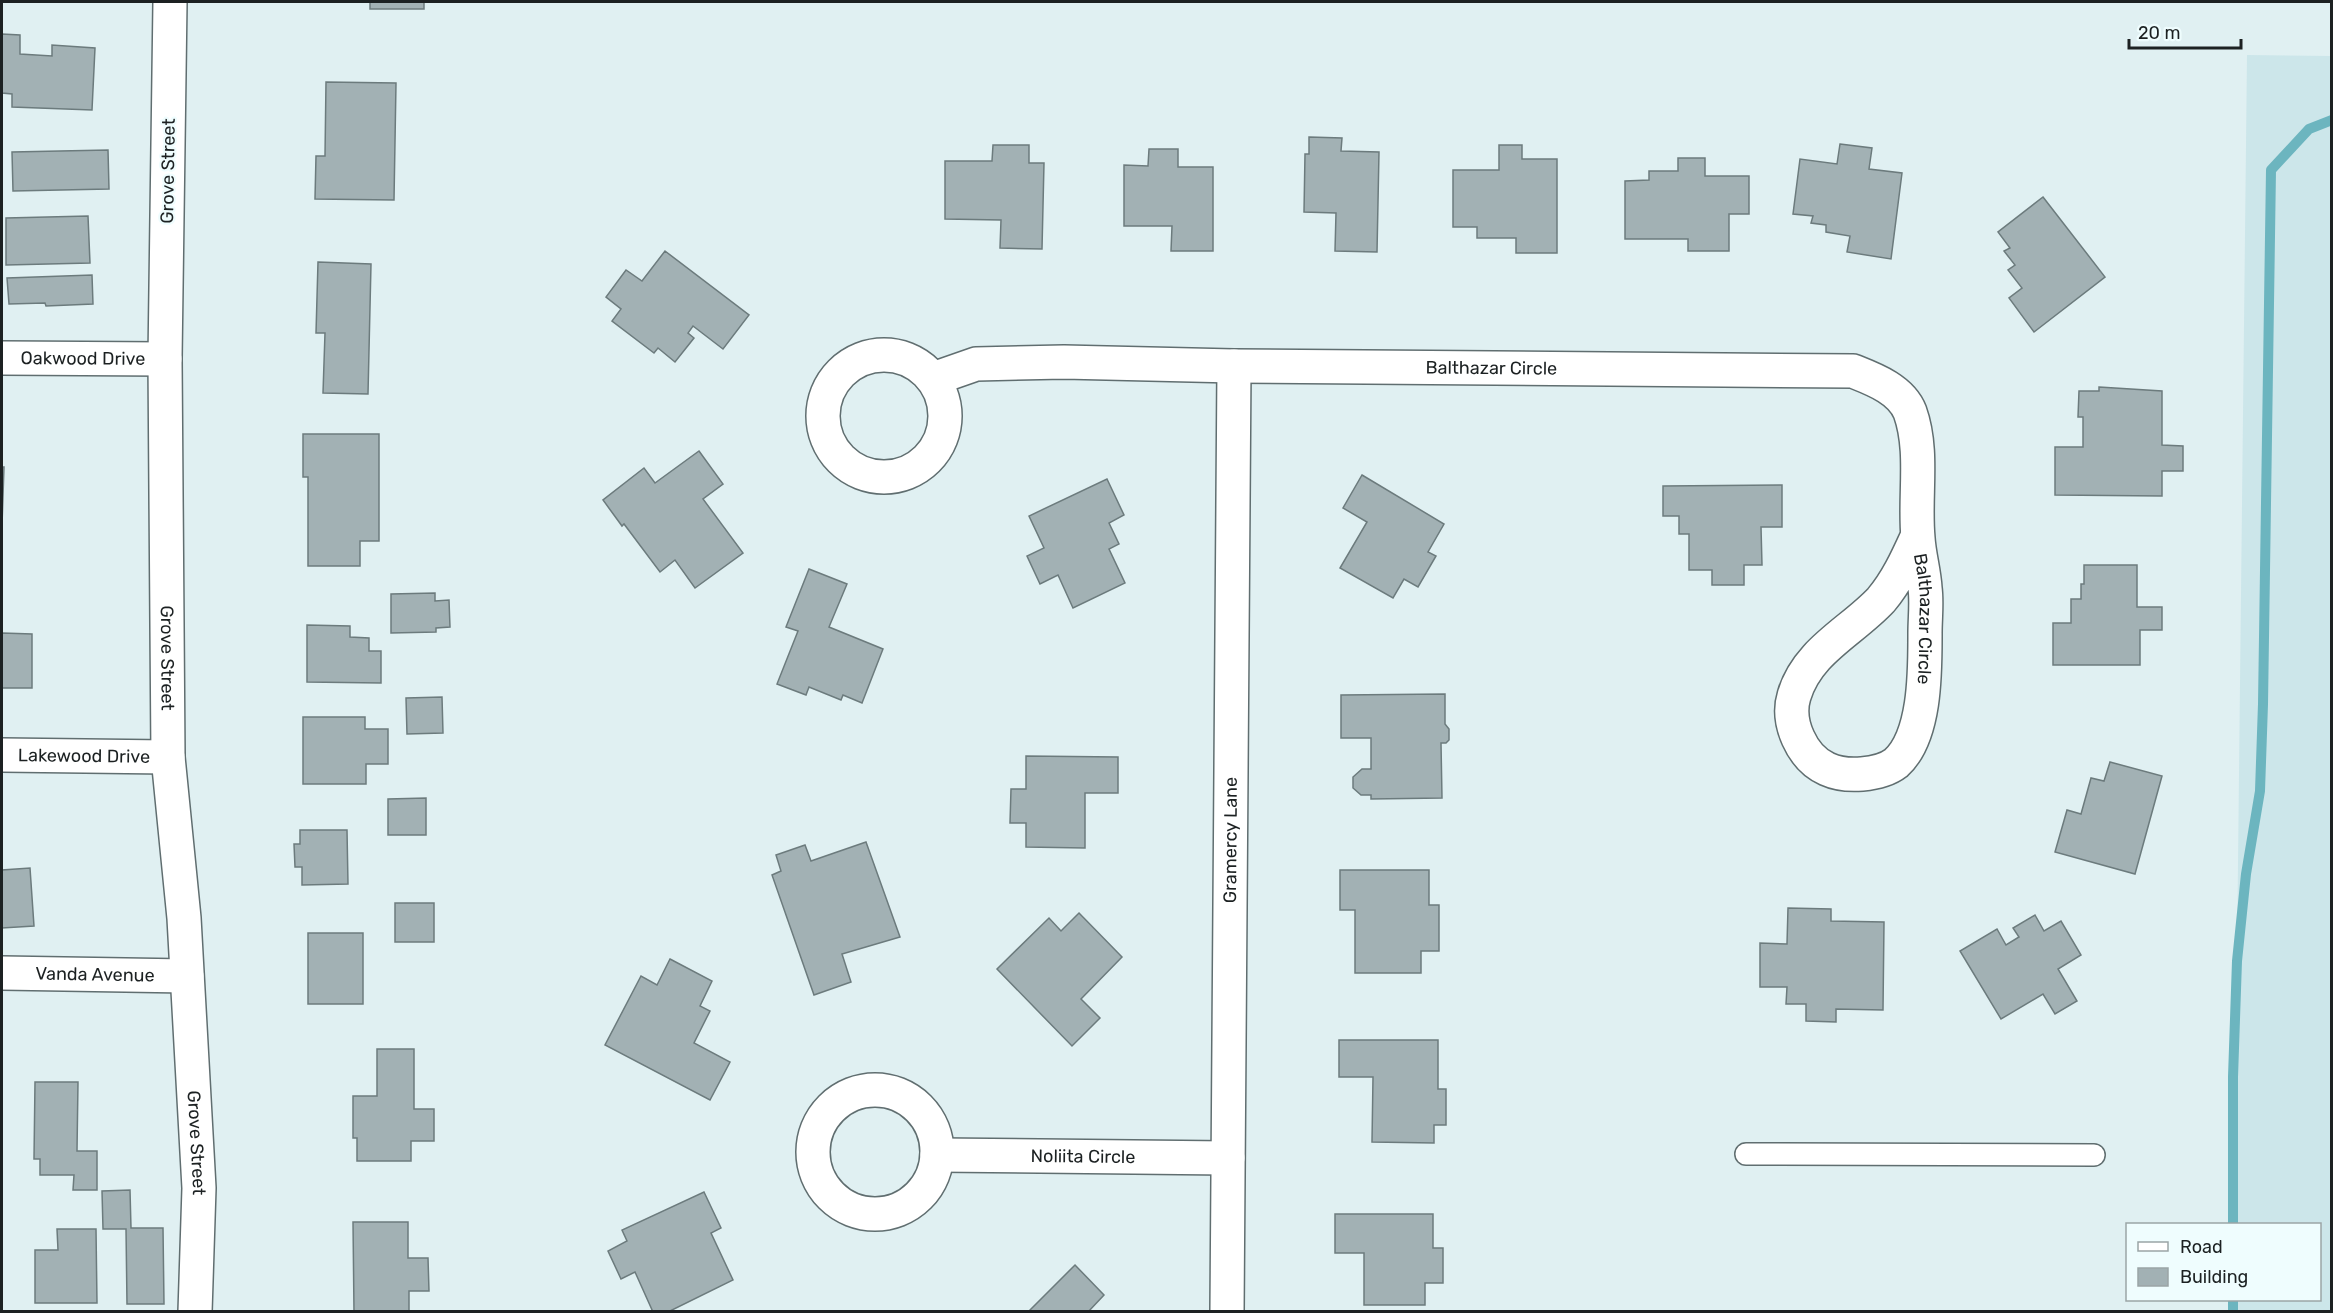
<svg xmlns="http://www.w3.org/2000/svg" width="2333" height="1313" font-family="Rubik,sans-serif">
	<rect width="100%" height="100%" fill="#e0f0f2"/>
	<path fill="#cce6ea" d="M2247,55L2331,56V1311H2234V1300H2320V1224H2234Z"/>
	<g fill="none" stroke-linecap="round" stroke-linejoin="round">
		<g stroke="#6cb5bf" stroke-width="10">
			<path d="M2233,1224V1077L2237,961L2246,874L2260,791L2263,704L2271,170L2309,129L2332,120"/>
			<path d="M2233,1300V1312"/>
		</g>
	</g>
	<g fill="#a2b1b4" stroke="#6c7b7d" stroke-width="1.5">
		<rect x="370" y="2" width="54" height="7"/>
		<path d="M2,34L20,35V54L52,56V45L95,48L92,110L12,107V94L2,93Z"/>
		<path d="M326,82L396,83L394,200L315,199L316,156H325Z"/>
		<path d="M1309,137L1342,138L1341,151L1379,152L1377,252L1335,251L1336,213L1304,212L1305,154H1309Z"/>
		<path d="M1840,144L1872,148L1869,169L1902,173L1891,259L1847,252L1850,236L1826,232V225L1811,223L1813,216L1793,214L1800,159L1837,164Z"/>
		<path d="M993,145H1029V163H1044L1042,249L1000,248L1001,220L945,219V161H992Z"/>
		<path d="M1499,145H1522V159H1557V253H1516V238H1477V227H1453V170H1499Z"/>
		<path d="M1149,149H1178V167H1213V251H1171L1172,226H1124V165L1148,166Z"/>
		<path d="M108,150L109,189L13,191L12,152Z"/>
		<path d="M1678,158H1705V176H1749V214H1729V251H1688V239H1625V181L1649,180V171H1678Z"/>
		<path d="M2043,197L2105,277L2034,332L2009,298L2022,288L2008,270L2015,265L2004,251L2010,248L1998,232Z"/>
		<path d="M88,216L90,263L6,265V218Z"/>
		<path d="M665,251L749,315L723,349L693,326L688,333L694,338L675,362L658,348L654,353L612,321L621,309L606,297L626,270L642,281Z"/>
		<path d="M318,262L371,264L368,394L323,393L325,333H316Z"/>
		<path d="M92,275L93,304L46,306L45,303L9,304L7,278Z"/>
		<path d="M2099,387L2162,391V445L2183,446V471H2162V496L2055,495V447H2083V417H2078L2079,391H2099Z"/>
		<path d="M303,434H379V541H360V566H308V477H303Z"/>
		<path d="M699,451L723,484L703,499L743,553L695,588L675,560L660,572L624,524L622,526L603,500L644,468L655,483Z"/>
		<path d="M2,467H4L2,525Z"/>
		<path d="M1362,475L1444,524L1428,552L1436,556L1418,587L1404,579L1393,598L1340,568L1367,522L1343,508Z"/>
		<path d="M1107,479L1124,515L1109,523L1119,544L1109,549L1125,583L1073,608L1058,575L1040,584L1027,556L1044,548L1029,516Z"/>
		<path d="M1782,485V527H1761L1762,565H1744V585H1712V570H1689V534H1679V516H1663V486Z"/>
		<path d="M2084,565H2137V607H2162V630H2140V665H2053V623H2071V599H2081V584H2084Z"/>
		<path d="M809,569L847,584L829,627L883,649L862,703L843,695L841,700L809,687L806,695L777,684L798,631L786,627Z"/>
		<path d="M435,593V601L449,600L450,627L436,628V632L391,633V594Z"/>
		<path d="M307,625L350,626V637L369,638V651H381V683L307,682Z"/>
		<path d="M2,633L32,634V688H2Z"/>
		<path d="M1445,694V724L1449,729V740L1446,743H1441L1442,798L1371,799V795H1361L1353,788V777L1362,769H1371V738H1341V695Z"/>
		<path d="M442,697L443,733L407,734L406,698Z"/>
		<path d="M303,717H365V729H388V764H366V784H303Z"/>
		<path d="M1026,756L1118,757V793H1085V848L1026,847V823H1010L1011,789H1026Z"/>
		<path d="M2110,762L2162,776L2135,874L2055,852L2067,810L2081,814L2091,778L2104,781Z"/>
		<path d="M426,798V835H388V799Z"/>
		<path d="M300,830H347L348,884L302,885V867H295L294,844H300Z"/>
		<path d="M866,842L900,937L842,954L851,982L814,995L772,875L781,871L776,855L805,845L811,861Z"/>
		<path d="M30,868L34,926L2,928V870Z"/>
		<path d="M1340,870H1429V905H1439V951H1421V973H1355V910H1340Z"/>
		<rect x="395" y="903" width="39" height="39"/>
		<path d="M1788,908L1831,909V921L1884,922L1883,1010L1836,1009V1022L1806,1021V1004H1786L1787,987H1760V943L1787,944Z"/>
		<path d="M1079,913L1122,957L1081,999L1100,1018L1072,1046L997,969L1049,918L1061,931Z"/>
		<path d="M2035,915L2044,931L2061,921L2081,955L2058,969L2077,1001L2055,1014L2043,994L2001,1019L1960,951L1997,929L2006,945L2019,937L2013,928Z"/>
		<rect x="308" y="933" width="55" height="71"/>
		<path d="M670,959L712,981L700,1006L710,1011L694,1043L730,1062L710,1100L605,1045L641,976L657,985Z"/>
		<path d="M1339,1040H1438V1089H1446V1125H1434V1143L1372,1142L1373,1077H1339Z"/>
		<path d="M377,1049H414V1109H434V1141H411V1161H357V1138H353V1096H377Z"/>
		<path d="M35,1082H78L77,1151H97V1190H73L74,1175H40V1159H34Z"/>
		<path d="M130,1190L131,1228H163L164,1304H127L126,1229H103L102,1191Z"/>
		<path d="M704,1192L721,1228L711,1233L733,1280L668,1312H653L635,1272L621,1279L608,1251L627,1241L622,1230Z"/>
		<path d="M1335,1214H1433V1248H1443V1283H1425V1305H1364V1253H1335Z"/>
		<path d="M353,1222H408V1258H428L429,1291H409V1312H354Z"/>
		<path d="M57,1229H96L97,1303H35V1250H58Z"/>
		<path d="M1075,1265L1104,1295L1088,1312H1028Z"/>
	</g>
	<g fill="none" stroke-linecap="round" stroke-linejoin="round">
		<g stroke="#606e70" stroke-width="24">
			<path id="service" d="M1746,1154L2094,1155"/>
		</g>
		<g stroke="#606e70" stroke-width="36">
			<g id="minor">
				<path id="s1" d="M170,2L165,359L168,757L184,918L199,1188L195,1312"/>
				<circle cx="884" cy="416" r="61"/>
				<path id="s2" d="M2,358L165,359"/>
				<path id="s3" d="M933,379L976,364L1064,362L1234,366L1853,371C1873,379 1901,389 1910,412C1924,451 1914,497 1918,538C1919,555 1924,571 1925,588C1927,602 1925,618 1925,633C1925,670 1926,736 1896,763C1887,770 1873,773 1862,774C1850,775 1838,774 1827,769C1802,758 1786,722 1794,696C1807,651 1851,632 1881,600C1897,581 1907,559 1917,537"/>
				<path id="s4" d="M2,755L168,757"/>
				<path id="s5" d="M2,973L187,976"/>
				<circle cx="875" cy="1152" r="62"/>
				<path id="s6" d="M937,1155L1228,1158"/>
				<path id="s7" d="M1227,1312L1234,366"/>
			</g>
		</g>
		<use href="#service" stroke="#fff" stroke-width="21"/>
		<use href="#minor" stroke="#fff" stroke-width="33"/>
	</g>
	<g text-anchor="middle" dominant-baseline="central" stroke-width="4.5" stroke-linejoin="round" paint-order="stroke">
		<g font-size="18" fill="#1c2122" stroke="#effdfe">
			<text transform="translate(168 171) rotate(-89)">Grove Street</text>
			<text stroke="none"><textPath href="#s2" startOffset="81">Oakwood Drive</textPath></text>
			<text stroke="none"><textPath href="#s3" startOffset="561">Balthazar Circle</textPath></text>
			<text stroke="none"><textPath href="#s3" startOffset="1203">Balthazar Circle</textPath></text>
			<text stroke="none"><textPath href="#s1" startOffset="656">Grove Street</textPath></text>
			<text stroke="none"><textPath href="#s4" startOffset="82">Lakewood Drive</textPath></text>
			<text stroke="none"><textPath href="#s7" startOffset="472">Gramercy Lane</textPath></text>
			<text stroke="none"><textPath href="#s5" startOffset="93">Vanda Avenue</textPath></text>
			<text stroke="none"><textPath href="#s1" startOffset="1142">Grove Street</textPath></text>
			<text stroke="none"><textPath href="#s6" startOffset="146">Noliita Circle</textPath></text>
		</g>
	</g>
	<rect width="2333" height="1313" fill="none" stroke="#1c2122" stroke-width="6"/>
	<rect x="2126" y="1223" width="195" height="78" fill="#effdfe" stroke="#9ba5a6" stroke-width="1.5"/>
	<rect x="2138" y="1242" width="30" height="9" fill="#ffffff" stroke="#9ba5a6" stroke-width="1.5"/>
	<text x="2180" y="1253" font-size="18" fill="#1c2122">Road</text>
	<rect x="2138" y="1268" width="30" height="18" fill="#a2b1b4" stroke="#9ba5a6" stroke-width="1.5"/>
	<text x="2180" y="1283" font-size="18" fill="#1c2122">Building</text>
	<path d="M2129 39v9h112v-9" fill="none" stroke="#1c2122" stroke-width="3"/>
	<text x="2138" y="39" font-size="18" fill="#1c2122" stroke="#effdfe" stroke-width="4.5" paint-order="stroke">20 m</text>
</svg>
